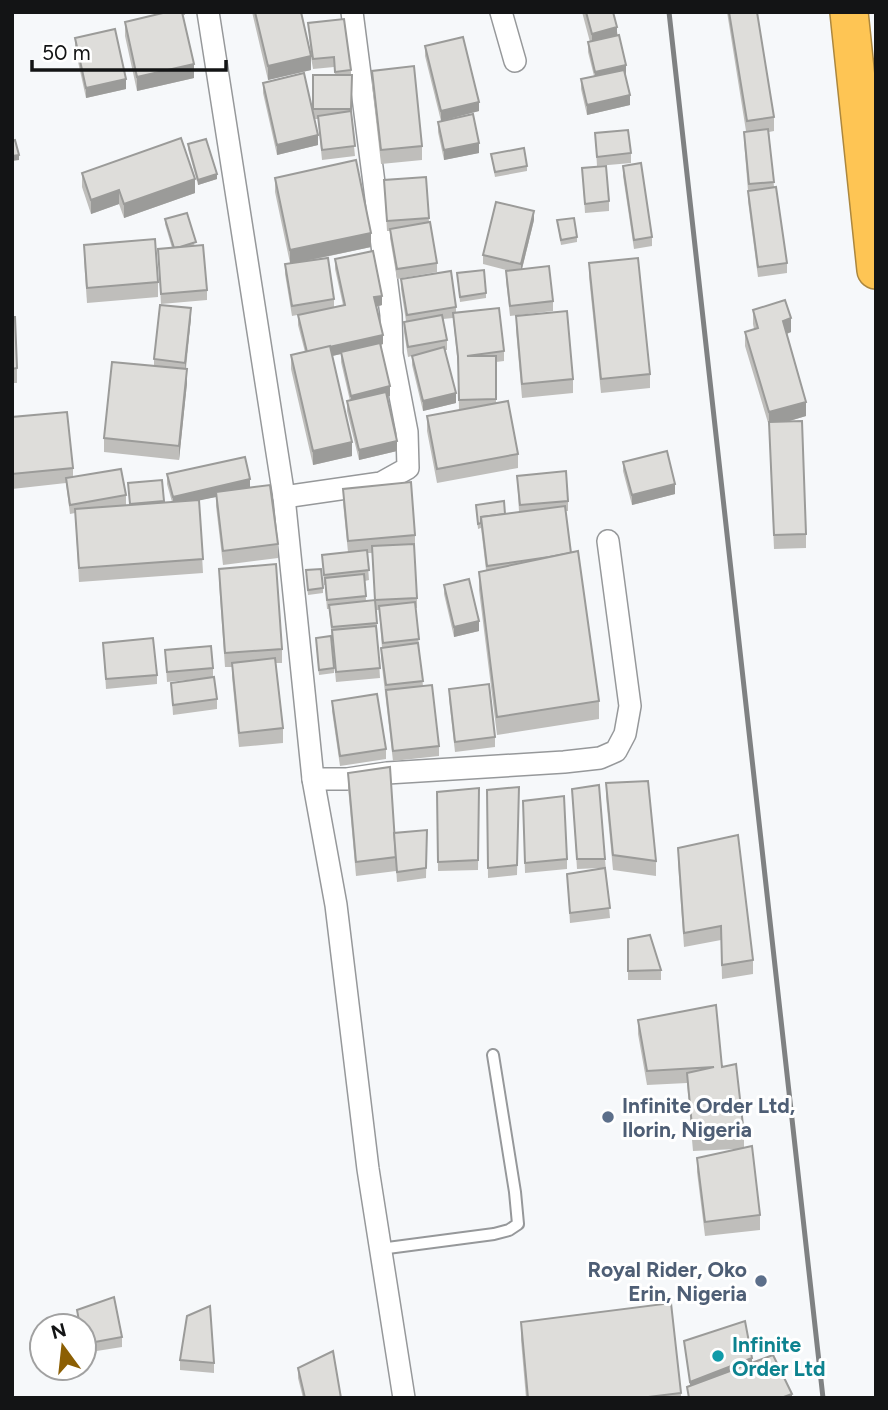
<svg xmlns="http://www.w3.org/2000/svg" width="888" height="1410" font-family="Figtree,sans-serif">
	<rect width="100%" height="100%" fill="#f6f8fa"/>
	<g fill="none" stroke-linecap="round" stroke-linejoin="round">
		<g stroke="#96989a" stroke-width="14">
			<path id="lane" d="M380,1249L494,1234L509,1230L518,1224L515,1192L493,1055"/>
		</g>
		<g stroke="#96989a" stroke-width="24">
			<g id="street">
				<path d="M208,12L284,497L313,779L336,905L368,1169L404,1398"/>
				<path d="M501,12L515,61"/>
				<path d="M284,497L381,483L408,468L407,432L392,354L391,315L352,12"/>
				<path d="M313,779H347L387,773L564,762L600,758L616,751L625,734L630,706L608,541"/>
			</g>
		</g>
		<g stroke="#ac873e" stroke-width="40">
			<path id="highway" d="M849,12L876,270"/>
		</g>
		<use href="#lane" stroke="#fff" stroke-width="10"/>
		<use href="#street" stroke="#fff" stroke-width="21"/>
		<use href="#highway" stroke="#fec554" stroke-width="37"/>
		<path stroke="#7f8182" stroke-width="5" d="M669,12L823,1398"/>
	</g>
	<g fill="#bfbebb" fill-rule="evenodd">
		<path d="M156,12H185V15H183L194,78L137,91L125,36V22L157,15Z"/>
		<path d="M252,12H301L311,55L308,23L351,70V117L355,156L322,160L318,119H314L318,145L277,155L263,93V83L313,113V75H335L334,67L313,69L311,57V70L268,80Z"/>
		<path d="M582,12H613L626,75H625L630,105L587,115L581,89V79L594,76L588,52V42H590Z"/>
		<path d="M727,12H757L774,117V131L769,132L774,187L787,263V273L758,277L748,201V191L744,141V132L746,131Z"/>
		<path d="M75,38L126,89L86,98L75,48Z"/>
		<path d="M425,46L479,111L441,121L425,56Z"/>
		<path d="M372,71L422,146V160L381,164L372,85Z"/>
		<path d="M438,122L479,153L444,160L438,132Z"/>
		<path d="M595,133L631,153V163L597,166Z"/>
		<path d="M188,144L217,179L198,185L188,149Z"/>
		<path d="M491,154L527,166V171L495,177Z"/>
		<path d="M623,166L652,237V246L634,249L623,176Z"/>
		<path d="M582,168L609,201V211L585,213Z"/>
		<path d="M82,173L195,193L124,218L119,204L91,214L82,187Z"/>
		<path d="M426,177L429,222L437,263V272L397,279L390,238V231H387L384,180Z"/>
		<path d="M275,178L371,247L302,262L334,299V307L343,305L335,269V259L382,305L377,307L383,344L381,345L390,396L387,397L397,451L359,460L347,411V401H350L341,362V354L332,356L352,456L313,465L291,369V355L305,352L298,325V315L308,313L292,316L285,274V264L290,263L275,192Z"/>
		<path d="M165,219L196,246L207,290V300L161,304L158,249L172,248L165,224Z"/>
		<path d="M534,220L522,269L553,301V311L510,316L506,281V271H510L483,264V255Z"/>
		<path d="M557,220L577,237V242L561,245Z"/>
		<path d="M84,245L158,282V297L87,303L84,259Z"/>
		<path d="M589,263L650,374V388L601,393L589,277Z"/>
		<path d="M457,273L486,293V298L460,302Z"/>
		<path d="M401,279L456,307V313L504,351V361L496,362V404L518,454V468L437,483L427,431V416L464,410H459L458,366L453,318L443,319L447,340V350H445L456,403L423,411L412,365V356L408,357L404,332V322L406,321L401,289Z"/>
		<path d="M753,310L791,332L787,334L806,416L786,422L806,534V548L774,549L769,426L745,346V332L754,329L753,324Z"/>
		<path d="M516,316L573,379V393L522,398L516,330Z"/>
		<path d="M12,317L17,368V383H12Z"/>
		<path d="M191,318L186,369L187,383L179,460L104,452V438L154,366V359Z"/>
		<path d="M12,417L73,468V476L126,495V505H130L162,480L164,502H172L167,484V474L250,488L278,544V558L223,565L216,506V497L199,500L203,573L79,582L75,513L70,514L66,483L12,489Z"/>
		<path d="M623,462L675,494L632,505L623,471Z"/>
		<path d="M517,476L568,501V511H566L571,553L599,701V719L497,735L479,590V572L486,570L481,528L478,529L476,505L505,514L519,512Z"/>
		<path d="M343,489L415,535V549H414L417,598V608H416L419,649L423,686L439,746V756L393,761L381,658V648H382L379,610H376L380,678L336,682L329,609H327L325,585H324L322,555L348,552L343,503ZM367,553H372L375,600L366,601L365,581L369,580Z"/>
		<path d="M219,569L282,649V663H276L283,728V743L239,747L232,677V667H225L219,583Z"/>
		<path d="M306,570L323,588V593L308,595Z"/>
		<path d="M444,585L479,631L454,637L444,594Z"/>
		<path d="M103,643L157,675V684L106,689Z"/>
		<path d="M316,643L334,668V673L319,675Z"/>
		<path d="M165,650L213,668V677L217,699V709L173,715L171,683L208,678L167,682Z"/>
		<path d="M449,689L495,737V747L455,752L449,699Z"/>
		<path d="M332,701L386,749V759L340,766L332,711Z"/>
		<path d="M348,773L394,833L427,830L426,878L397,882L396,867V871L356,876L348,787Z"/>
		<path d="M606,783L656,861V876L613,870L606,797Z"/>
		<path d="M519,787L517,875L488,878L487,790Z"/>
		<path d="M479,788L478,870L438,871L437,792Z"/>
		<path d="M572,789L605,859L610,918L570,923L567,874L602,868L577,869Z"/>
		<path d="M523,801L567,859V869L525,873Z"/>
		<path d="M678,848L753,960V974L722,979L721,940L684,947L678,863Z"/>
		<path d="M628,939L661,970V980H628Z"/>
		<path d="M638,1020L722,1067L744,1134V1147L760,1215V1230L705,1236L697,1172V1158L737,1149L693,1151L687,1083L647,1085L638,1034Z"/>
		<path d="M77,1310L122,1337V1347L84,1353V1326H78Z"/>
		<path d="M521,1322L681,1393V1398H526L521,1340Z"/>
		<path d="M180,1360L214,1363V1373L180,1370Z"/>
		<path d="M298,1368L341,1398H303L298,1378Z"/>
	</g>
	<g fill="#9b9b99">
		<path d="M617,27V41L592,48V34Z"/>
		<path d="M311,56V70L268,80V66Z"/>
		<path d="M194,64V78L137,91V77Z"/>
		<path d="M626,65V75L595,82V72Z"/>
		<path d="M126,79V89L86,98V88Z"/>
		<path d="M630,95V105L587,115V105Z"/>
		<path d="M479,102V111L441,121V111Z"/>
		<path d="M318,135V145L277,155V145Z"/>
		<path d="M479,143V153L444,160V150Z"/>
		<path d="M19,155V160L12,161V156Z"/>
		<path d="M217,174V179L198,185V180Z"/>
		<path d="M195,179V193L124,218V204Z"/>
		<path d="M119,190V204L91,214V200Z"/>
		<path d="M534,211V220L521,273V264Z"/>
		<path d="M371,233V247L290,264V250Z"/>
		<path d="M382,296V305L374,307V297Z"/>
		<path d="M191,308V318L185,372V363Z"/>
		<path d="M791,318V332L783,335V321Z"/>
		<path d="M383,335V344L307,362V352Z"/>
		<path d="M187,369V383L179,460V446Z"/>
		<path d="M390,386V396L351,406V396Z"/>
		<path d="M456,393V403L423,411V401Z"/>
		<path d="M806,402V416L769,427V412Z"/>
		<path d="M397,441V451L359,460V450Z"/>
		<path d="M352,442V456L313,465V451Z"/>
		<path d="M250,479V489L216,492V497L173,506V497Z"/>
		<path d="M675,484V494L632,505V495Z"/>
		<path d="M479,621V631L454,637V627Z"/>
		<path d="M752,1358V1363L690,1387V1382Z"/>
		<path d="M792,1394V1398H781Z"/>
	</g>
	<g fill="#deddda" stroke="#9b9b99" stroke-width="2">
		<path d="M167,12H182L194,64L137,77L125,22Z"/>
		<path d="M255,12H301L311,56L268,66Z"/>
		<path d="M586,12H613L617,27L592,34Z"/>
		<path d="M729,12H757L774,117L747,121Z"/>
		<path d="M344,19L351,70L335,72L334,57L313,59L308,23Z"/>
		<path d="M115,29L126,79L86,88L75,38Z"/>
		<path d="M619,35L626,65L595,72L588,42Z"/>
		<path d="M463,37L479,102L441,111L425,46Z"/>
		<path d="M414,66L422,146L381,150L372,71Z"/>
		<path d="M624,70L630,95L587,105L581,79Z"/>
		<path d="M304,73L318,135L277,145L263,83Z"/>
		<path d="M313,75H352L351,109H313Z"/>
		<path d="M351,111L355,146L322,150L318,116Z"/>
		<path d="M473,114L479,143L444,150L438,122Z"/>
		<path d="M768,129L774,182L749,184L744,132Z"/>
		<path d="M628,130L631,153L597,157L595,133Z"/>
		<path d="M181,138L195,179L124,204L119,190L91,200L82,173Z"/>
		<path d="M206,139L217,174L198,180L188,144Z"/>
		<path d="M15,140L19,155L12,156V141Z"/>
		<path d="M524,148L527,166L495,172L491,154Z"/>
		<path d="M356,160L371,233L290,250L275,178Z"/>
		<path d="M641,163L652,237L634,240L623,166Z"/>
		<path d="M606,166L609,201L585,204L582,168Z"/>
		<path d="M426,177L429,218L387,221L384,180Z"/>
		<path d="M776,187L787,263L758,267L748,191Z"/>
		<path d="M496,202L534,211L521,264L483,255Z"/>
		<path d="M187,213L196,242L180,247L174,248L165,219Z"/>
		<path d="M574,218L577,237L561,240L557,220Z"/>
		<path d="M430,222L437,263L397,269L390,229Z"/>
		<path d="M155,239L158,282L87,288L84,245Z"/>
		<path d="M203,245L207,290L161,294L158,249Z"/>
		<path d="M373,251L382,296L374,297L383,335L307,352L298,315L345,305L335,259Z"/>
		<path d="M328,258L334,299L292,306L285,264Z"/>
		<path d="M638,258L650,374L601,379L589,263Z"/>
		<path d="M549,266L553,301L510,306L506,271Z"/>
		<path d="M484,270L486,293L460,297L457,273Z"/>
		<path d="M451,271L456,307L407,315L401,279Z"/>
		<path d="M785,300L791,318L783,321L806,402L769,412L745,332L758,328L753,310Z"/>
		<path d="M160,305L191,308L185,363L154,359Z"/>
		<path d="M499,308L504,351L467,356H496V399L459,400L458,356L453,313Z"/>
		<path d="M567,311L573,379L522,384L516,316Z"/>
		<path d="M442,315L447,340L408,347L404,322Z"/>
		<path d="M12,317H15L17,368L12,369Z"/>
		<path d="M380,343L390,386L351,396L341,352Z"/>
		<path d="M330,346L352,442L313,451L291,355Z"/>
		<path d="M444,347L456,393L423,401L412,356Z"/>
		<path d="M112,362L187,369L179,446L104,438Z"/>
		<path d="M386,392L397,441L359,450L347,401Z"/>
		<path d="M508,401L518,454L437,469L427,416Z"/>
		<path d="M67,412L73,468L12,474V417Z"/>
		<path d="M802,421L806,534L774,535L769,422Z"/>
		<path d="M667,451L675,484L632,495L623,462Z"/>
		<path d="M245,457L250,479L173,497L167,474Z"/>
		<path d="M121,469L126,495L70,505L66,478Z"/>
		<path d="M566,471L568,501L520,505L517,476Z"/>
		<path d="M162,480L164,501L130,504L128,483Z"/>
		<path d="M411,482L415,535L348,541L343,489Z"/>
		<path d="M270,485L278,544L223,551L216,492Z"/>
		<path d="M199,500L203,559L79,568L75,509Z"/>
		<path d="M504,501L505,514L481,517V523L478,524L476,505Z"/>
		<path d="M565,506L571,553L549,557L487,566L481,517Z"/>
		<path d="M414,544L417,598L375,600L372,546Z"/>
		<path d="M367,550L369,570L324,575L322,555Z"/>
		<path d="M578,551L599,701L497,717L479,572Z"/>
		<path d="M276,564L282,649L225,653L219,569Z"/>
		<path d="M321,569L323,588L308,590L306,570Z"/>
		<path d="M364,574L366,596L327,600L325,578Z"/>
		<path d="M469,579L479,621L454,627L444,585Z"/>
		<path d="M375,600L377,623L332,627L329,605Z"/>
		<path d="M415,602L419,639L383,643L379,606Z"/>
		<path d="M376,626L380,668L336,672L332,630Z"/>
		<path d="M331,636L334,668L319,670L316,638Z"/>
		<path d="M153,638L157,675L106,679L103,643Z"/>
		<path d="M418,643L423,681L386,685L381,648Z"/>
		<path d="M211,646L213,668L167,672L165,650Z"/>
		<path d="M275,658L283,728L239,733L232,663Z"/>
		<path d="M214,677L217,699L173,705L171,683Z"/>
		<path d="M489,684L495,737L455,742L449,689Z"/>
		<path d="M432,685L439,746L393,751L386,690Z"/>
		<path d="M377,694L386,749L340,756L332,701Z"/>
		<path d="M390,767L396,857L356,862L348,773Z"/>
		<path d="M648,781L656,861L613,855L606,783Z"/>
		<path d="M599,785L605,859H577L572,789Z"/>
		<path d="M519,787L517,865L488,868L487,790Z"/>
		<path d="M479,788L478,860L438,862L437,792Z"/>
		<path d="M564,796L567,859L525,863L523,801Z"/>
		<path d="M427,830L426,868L397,872L394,833Z"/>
		<path d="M738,835L753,960L722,965L721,926L684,933L678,848Z"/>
		<path d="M605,868L610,908L570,913L567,874Z"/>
		<path d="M650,935L661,970L628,971V939Z"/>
		<path d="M716,1005L722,1067L736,1064L744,1134L693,1137L687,1073L714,1067L647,1071L638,1020Z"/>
		<path d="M752,1146L760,1215L705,1222L697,1158Z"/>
		<path d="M114,1297L122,1337L84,1344V1326H80L77,1310Z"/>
		<path d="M671,1303L681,1393L640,1398H528L521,1322Z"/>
		<path d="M210,1306L214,1363L180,1360L187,1316Z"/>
		<path d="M745,1321L752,1358L690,1382L684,1341Z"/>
		<path d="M333,1351L341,1398H305L298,1368Z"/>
		<path d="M773,1355L792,1394L781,1398H689L687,1387Z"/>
	</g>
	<g fill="#5c6f8a" stroke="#fff" stroke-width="2.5">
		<circle cx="608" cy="1117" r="7"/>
		<circle cx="761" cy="1281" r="7"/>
	</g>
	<circle fill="#0f9aa8" stroke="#fff" stroke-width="2.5" cx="718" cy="1356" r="7"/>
	<g text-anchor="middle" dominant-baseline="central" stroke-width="6" stroke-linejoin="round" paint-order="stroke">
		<g font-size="21" font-weight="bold" fill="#4e5e75" stroke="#fff" text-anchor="start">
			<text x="622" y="1105">Infinite Order Ltd,<tspan x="622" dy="24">Ilorin, Nigeria</tspan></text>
			<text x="747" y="1269" text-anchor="end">Royal Rider, Oko<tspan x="747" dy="24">Erin, Nigeria</tspan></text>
		</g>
		<g font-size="21" font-weight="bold" fill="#0d838f" stroke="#fff" text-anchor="start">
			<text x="732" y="1344">Infinite<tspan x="732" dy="24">Order Ltd</tspan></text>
		</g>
	</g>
	<rect width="888" height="1410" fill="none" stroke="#131415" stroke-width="28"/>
	<g transform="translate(63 1347) rotate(345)"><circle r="33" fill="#ffffff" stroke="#a1a1a1" stroke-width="2"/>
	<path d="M0-5L12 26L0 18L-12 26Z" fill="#8c5f03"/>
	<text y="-10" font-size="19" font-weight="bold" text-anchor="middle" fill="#131415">N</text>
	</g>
	<path d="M32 60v10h194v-10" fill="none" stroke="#131415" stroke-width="3.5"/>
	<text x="42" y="60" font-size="21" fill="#131415" stroke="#ffffff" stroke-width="5" paint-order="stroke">50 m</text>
</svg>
